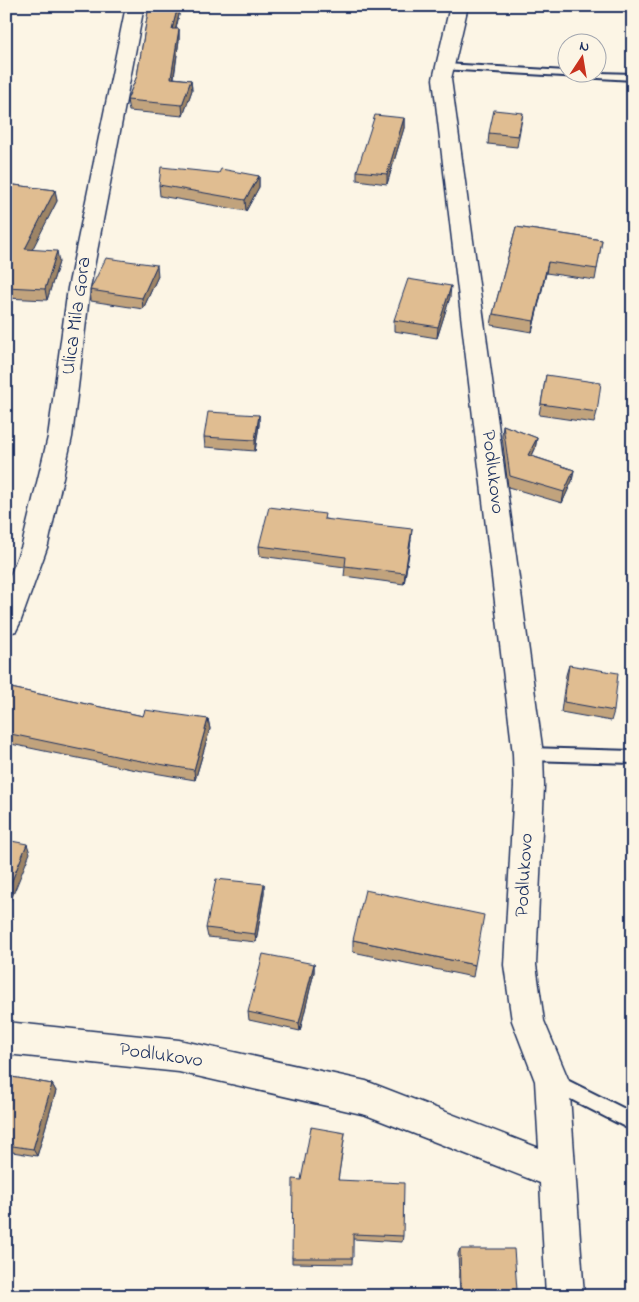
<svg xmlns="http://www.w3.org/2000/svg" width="639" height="1302" font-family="'Indie Flower',sans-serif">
	<rect width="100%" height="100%" fill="#fcf5e5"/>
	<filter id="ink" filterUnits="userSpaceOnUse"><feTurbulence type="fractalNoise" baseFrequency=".02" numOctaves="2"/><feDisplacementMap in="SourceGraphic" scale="10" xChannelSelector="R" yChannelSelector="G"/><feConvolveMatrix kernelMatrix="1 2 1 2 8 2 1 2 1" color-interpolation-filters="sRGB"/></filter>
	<g filter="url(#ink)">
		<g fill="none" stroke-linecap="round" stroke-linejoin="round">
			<g stroke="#1b2f5e" stroke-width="4">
				<g id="service">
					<path d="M445,64L566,71V72L633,74V80L442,69L440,67Z"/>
					<path d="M528,748L633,751V763L528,760L523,758L521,754L523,750Z"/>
					<path d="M553,1073L633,1113V1131L547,1087L545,1081L547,1075Z"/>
				</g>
			</g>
			<g stroke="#1b2f5e" stroke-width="3">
				<g id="minor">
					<path d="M126,6H144L90,288L72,437L48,545L20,623L16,631L6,634V587L22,545L48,437L68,288Z"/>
					<path d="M450,6H468L451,79L543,754L544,786L536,965L544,1021L569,1081L584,1296H546L540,1183L366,1115L179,1072L6,1054V1022L179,1040L366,1081L539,1148L535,1081L512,1021L504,965L514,786L513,754L433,79Z"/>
				</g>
			</g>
			<use href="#service" fill="#fcf5e5" fill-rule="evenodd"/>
			<use href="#minor" fill="#fcf5e5" fill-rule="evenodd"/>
		</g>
		<g fill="#c1a37d" stroke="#1b2f5e">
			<path d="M149,6H181L176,29H179V40L174,78L191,80L192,90L183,116L129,111L127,100L137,76Z"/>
			<path d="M523,113L517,147L488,144L489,133Z"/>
			<path d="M404,118V128L387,184L357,180V171Z"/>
			<path d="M219,173L259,176V187L246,211L160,196L159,185Z"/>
			<path d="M6,184L55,190L57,201L32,249L59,262L47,300L6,298Z"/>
			<path d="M516,227L602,240L595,280L546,273L532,332L491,325L493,314Z"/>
			<path d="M158,276L143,309L91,301L90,290Z"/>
			<path d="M450,297L437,338L394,331V320Z"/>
			<path d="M546,375L597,412L594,423L539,415Z"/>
			<path d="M259,415V425L255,451L205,447L204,437Z"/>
			<path d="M503,425L537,438L535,449L532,456L574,470L572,481L562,503L508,487L502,436Z"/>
			<path d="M633,477V510H631Z"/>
			<path d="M325,519L411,540L404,584L344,576L345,567L260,556L259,546Z"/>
			<path d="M569,665L614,711L611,721L561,712L566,675Z"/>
			<path d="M6,687L143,716L208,719L210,729L195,780L131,769L6,743Z"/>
			<path d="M264,884V893L256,942L208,937L206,928Z"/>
			<path d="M353,940L475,965L473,977L353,952Z"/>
			<path d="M314,964V972L300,1031L249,1020L248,1012Z"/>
			<path d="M6,1076L52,1084L56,1091L37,1156L6,1151Z"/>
			<path d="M345,1133L338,1180L403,1236L402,1242L353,1239L352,1264L292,1263V1258L301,1180Z"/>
			<path d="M460,1249L517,1290L514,1295L460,1294L458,1254Z"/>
		</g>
		<g fill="#9d8466" stroke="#1b2f5e">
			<path d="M178,6H181L173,40L172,29Z"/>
			<path d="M179,29V40L172,89L171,78Z"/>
			<path d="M191,80L192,90L183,116L182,105Z"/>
			<path d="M404,118V128L387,184V174Z"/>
			<path d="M259,176V187L246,211L245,200Z"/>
			<path d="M55,190L57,201L27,260L25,249Z"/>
			<path d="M57,251L59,262L47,300L45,289Z"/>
			<path d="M548,262L546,273L532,332L534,321Z"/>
			<path d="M157,265L158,276L143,309L142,298Z"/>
			<path d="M451,286L450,297L437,338L438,327Z"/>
			<path d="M259,415V425L255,451V440Z"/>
			<path d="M537,438L535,449L526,466L528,455Z"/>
			<path d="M574,470L572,481L562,503L564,492Z"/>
			<path d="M412,529L411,540L404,584L405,573Z"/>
			<path d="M208,719L210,729L195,780L194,770Z"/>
			<path d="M27,844L30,853L8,907L6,902V895Z"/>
			<path d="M264,884V893L256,942L255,934Z"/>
			<path d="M314,964V972L300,1031L299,1023Z"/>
			<path d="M52,1084L56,1091L37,1156L33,1149Z"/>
		</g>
		<g fill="#e0bd91" stroke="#1b2f5e">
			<path d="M149,6H178L172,29H179L171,78L191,80L182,105L127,100L137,76Z"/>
			<path d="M494,110L523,113L518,136L489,133Z"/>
			<path d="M375,115L404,118L387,174L357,171Z"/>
			<path d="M161,167L219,173L221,169L259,176L245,200L159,185Z"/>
			<path d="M6,184L55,190L25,249L57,251L45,289L6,287Z"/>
			<path d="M516,227L602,240L597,269L548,262L534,321L493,314Z"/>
			<path d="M106,258L157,265L142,298L90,290Z"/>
			<path d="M408,279L451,286L438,327L394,320Z"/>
			<path d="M546,375L601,383L597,412L541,404Z"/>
			<path d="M208,412L259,415L255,440L204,437Z"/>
			<path d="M503,425L537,438L528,455L574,470L564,492L510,476Z"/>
			<path d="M269,507L325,514L324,519L412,529L405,573L345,566L346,557L259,546Z"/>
			<path d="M569,665L618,673L614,711L564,702Z"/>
			<path d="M6,687L143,716L145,710L208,719L194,770L130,759L6,733Z"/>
			<path d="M6,840L27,844L6,895Z"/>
			<path d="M216,879L264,884L255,934L206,928Z"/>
			<path d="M365,890L484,915L475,965L353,940Z"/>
			<path d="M263,954L314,964L299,1023L248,1012Z"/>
			<path d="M6,1076L52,1084L33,1149L6,1145Z"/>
			<path d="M311,1127L345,1133L338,1180L404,1183L403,1236L353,1234V1258H292L293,1179L301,1180Z"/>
			<path d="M460,1249H514L517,1290L461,1289Z"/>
		</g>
	</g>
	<g text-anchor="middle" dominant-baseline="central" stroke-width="4.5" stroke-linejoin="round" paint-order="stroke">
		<g font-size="20" fill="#1b2f5e" stroke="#fcf5e5">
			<text transform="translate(77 316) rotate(-82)">Ulica Mila Gora</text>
			<text transform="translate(492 472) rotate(83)">Podlukovo</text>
			<text transform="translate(525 875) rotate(-87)">Podlukovo</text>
			<text transform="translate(161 1056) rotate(8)">Podlukovo</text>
		</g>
	</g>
	<rect width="639" height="1302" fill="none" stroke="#fcf5e5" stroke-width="25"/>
	<rect x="12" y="12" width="614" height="1277" fill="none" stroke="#1b2f5e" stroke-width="2" filter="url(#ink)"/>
	<g transform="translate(582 58) rotate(12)"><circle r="24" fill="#fcf5e5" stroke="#a2a6af"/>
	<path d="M0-4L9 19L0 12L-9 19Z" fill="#c8321e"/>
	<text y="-8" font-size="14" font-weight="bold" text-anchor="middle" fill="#1b2f5e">N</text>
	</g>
</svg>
